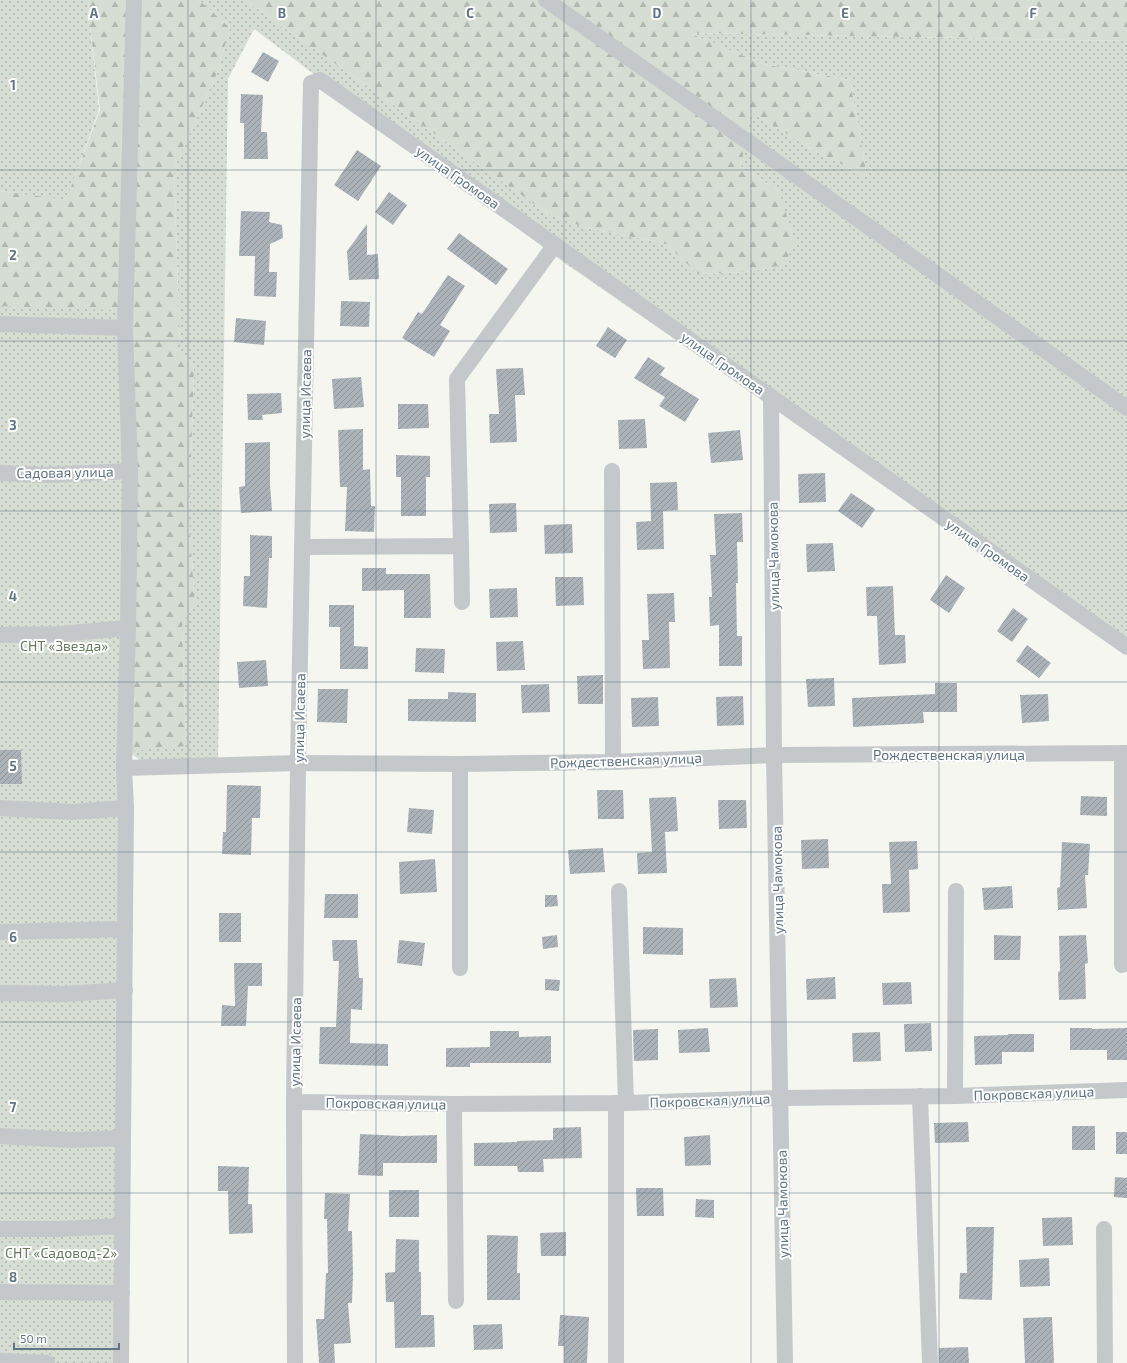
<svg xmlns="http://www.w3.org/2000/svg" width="1127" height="1363" font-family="'Exo 2',sans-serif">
	<defs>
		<pattern id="green-dots" width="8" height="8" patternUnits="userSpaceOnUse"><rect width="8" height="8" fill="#d6ddd2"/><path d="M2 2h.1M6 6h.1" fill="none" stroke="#b1b8b0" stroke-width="1.8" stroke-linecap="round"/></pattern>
		<pattern id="forest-firs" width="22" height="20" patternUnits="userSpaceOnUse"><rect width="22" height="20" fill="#d6ddd2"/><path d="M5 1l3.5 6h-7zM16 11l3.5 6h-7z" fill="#b1b8b0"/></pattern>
		<pattern id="building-hatch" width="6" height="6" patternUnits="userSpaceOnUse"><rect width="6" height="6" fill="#abb3b9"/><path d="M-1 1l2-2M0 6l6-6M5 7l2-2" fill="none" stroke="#8f969c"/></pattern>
	</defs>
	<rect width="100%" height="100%" fill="#f6f6f1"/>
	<g fill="url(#green-dots)">
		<path d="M0,0H88L89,17L99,110L66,201L0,191Z"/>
		<path d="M199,0H245L547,213L583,227L666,244L698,274L745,272L784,265L779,191L741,167L751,112L815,151L867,177L850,80L763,64L688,33L1127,41V651L563,262L254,29L228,79L218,763L143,762L127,751L120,1363H0V298L125,297L186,746L182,623L195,605L189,521L194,368L180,351L174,168L217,73L230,28Z"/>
	</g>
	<g fill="url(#forest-firs)">
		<path d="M88,0H128L122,305L114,310L0,306V191L66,200L100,110L89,17Z"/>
		<path d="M137,0H199L230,28L217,73L174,168L180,351L194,368L189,521L195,605L182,623L186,746L127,751Z"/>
		<path d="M245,0H1127V41L689,33L763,64L850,80L867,177L815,151L751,112L741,167L779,191L795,242L784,265L745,272L698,274L666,244L583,227L547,213Z"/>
	</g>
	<g fill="url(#building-hatch)">
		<path d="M263,52L279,61L268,82L251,72Z"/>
		<path d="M241,94L263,95L261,132H267L268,159H244V123H240Z"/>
		<path d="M357,150L381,166L358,201L334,185Z"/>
		<path d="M389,192L407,205L393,225L375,212Z"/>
		<path d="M241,211L270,212L269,222L282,225L283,238L270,244L269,272H277L276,297L254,296L255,256H239Z"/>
		<path d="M367,224V255L378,254L379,279L349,280L347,251Z"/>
		<path d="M459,233L508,269L496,285L447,249Z"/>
		<path d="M448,275L465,286L440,325L450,331L434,357L402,338L418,312L422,314Z"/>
		<path d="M341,301L370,302L369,327L340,326Z"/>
		<path d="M236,318L266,321L264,345L234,342Z"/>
		<path d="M608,327L627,340L615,358L596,346Z"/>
		<path d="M648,357L665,368L660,375L699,399L685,422L659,406L665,397L634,378Z"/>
		<path d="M523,368L525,395H515L517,442L490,443L489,414H499L496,369Z"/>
		<path d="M361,377L364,407L334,409L332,379Z"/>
		<path d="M281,393L282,413L262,415L263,420H248L247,394Z"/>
		<path d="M398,404H428L429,428L398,429Z"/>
		<path d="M645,419L647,448L619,449L618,420Z"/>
		<path d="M363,429V470L370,469L371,506H375L374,532L345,531L347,487H340L338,430Z"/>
		<path d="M740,430L743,460L711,463L708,433Z"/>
		<path d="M270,442V485L272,511L241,513L239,487L245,486V443Z"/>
		<path d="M396,455L430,456V477H426V516H401V477H396Z"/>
		<path d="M825,473L826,502L799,503L798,474Z"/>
		<path d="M677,482L678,510L663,511L664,549L637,550L636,522L651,521L650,483Z"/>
		<path d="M851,493L875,509L862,528L838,511Z"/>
		<path d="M516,503L517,532L490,533L489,504Z"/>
		<path d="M742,513L743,542H737L738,583H736L737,636H742V666H719V625L710,626L709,597H712L710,555H716L714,514Z"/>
		<path d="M572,524L573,553L545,554L544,525Z"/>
		<path d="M250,535L272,536V558H269L267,608L243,606L244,576H250Z"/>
		<path d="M833,543L835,571L807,572L806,544Z"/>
		<path d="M362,568H386V574H430L431,618H404V590L362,591Z"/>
		<path d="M946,575L965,588L949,613L930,600Z"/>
		<path d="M555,577H583L584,605L556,606Z"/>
		<path d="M893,586L895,635H905L906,663L879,665L877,616H867L866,587Z"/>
		<path d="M517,588L518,617L490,618L489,589Z"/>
		<path d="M674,593L675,622H669L670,668L643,669L642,640H649L647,594Z"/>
		<path d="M329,605H354V646L368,647V669H340V627H329Z"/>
		<path d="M1013,608L1028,619L1012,642L997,631Z"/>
		<path d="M523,641L525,670L497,671L496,642Z"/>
		<path d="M1027,645L1051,663L1039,678L1016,661Z"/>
		<path d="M416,648L445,649L444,673L415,672Z"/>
		<path d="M266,660L268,686L239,688L237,662Z"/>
		<path d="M603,675V704H578L577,676Z"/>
		<path d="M834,678L835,706L808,707L806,679Z"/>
		<path d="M935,683H957V712H923L924,723L853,727L852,698L935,694Z"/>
		<path d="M549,684L550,712L522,713L521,685Z"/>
		<path d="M318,689H348L347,723L317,722Z"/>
		<path d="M448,692L476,693V722L408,721V699H448Z"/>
		<path d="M1048,694L1049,721L1022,723L1020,695Z"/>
		<path d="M743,696L744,725L717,726L716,697Z"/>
		<path d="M658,697L659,726L632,727L631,698Z"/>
		<path d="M0,750H21L22,784H0Z"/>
		<path d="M227,785L261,786L260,818H252L251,855L222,854L223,832H226Z"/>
		<path d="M597,790H623L624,819H598Z"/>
		<path d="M1081,796L1107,797V816L1080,815Z"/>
		<path d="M676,797L678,831L665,832L667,873L638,874L637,853L652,852L649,798Z"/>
		<path d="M718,800H746L747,828L719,829Z"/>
		<path d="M409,808L434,810L432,834L407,832Z"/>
		<path d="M828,839L829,868L802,869L801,840Z"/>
		<path d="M917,841L918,869L909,870L910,912L883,913L882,884H891L889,842Z"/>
		<path d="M1062,842L1090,844L1088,875H1085L1087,908L1058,910L1057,888L1060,887Z"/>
		<path d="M603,848L605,872L570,874L568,850Z"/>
		<path d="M435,859L437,892L400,894L399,862Z"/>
		<path d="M1012,886L1013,908L984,910L982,888Z"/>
		<path d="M325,894H358V918H324Z"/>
		<path d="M545,895H557L558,906L545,907Z"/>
		<rect x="219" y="913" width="22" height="29"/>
		<path d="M643,927L683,928V955L643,954Z"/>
		<path d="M557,935L558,947L543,949L542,937Z"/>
		<path d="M994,935L1021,936L1020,960H994Z"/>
		<path d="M1086,935L1088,963L1085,964L1086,999L1059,1000L1058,972L1060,971L1059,936Z"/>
		<path d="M332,940H357L359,978H363L362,1010L351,1009L350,1043L388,1044V1066L319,1064L320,1027H336L339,961H333Z"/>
		<path d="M399,940L425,943L422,966L397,963Z"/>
		<path d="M234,963H262V986H248L246,1026H221L222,1005L235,1006Z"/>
		<path d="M835,977L836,999L807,1000L806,979Z"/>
		<path d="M736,978L738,1007L710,1008L709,979Z"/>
		<path d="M545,979L560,980L559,991L545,990Z"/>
		<path d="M911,982L912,1004L883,1005L882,983Z"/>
		<path d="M931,1023L932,1051L905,1052L904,1024Z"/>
		<path d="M708,1028L710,1052L679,1053L678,1030Z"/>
		<path d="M1070,1028H1092V1029L1127,1028V1060H1107V1050H1070Z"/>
		<path d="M658,1029V1060L634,1061L633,1030Z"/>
		<path d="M490,1031H519V1037L551,1036V1063H470V1067H446V1048L490,1047Z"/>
		<path d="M880,1032L881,1061L853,1062L852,1033Z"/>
		<path d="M1008,1034H1034V1052H1002V1064L975,1065L974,1036L1008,1035Z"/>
		<path d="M968,1122L969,1142L935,1143L934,1123Z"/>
		<rect x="1072" y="1126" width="23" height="24"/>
		<path d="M581,1127L582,1158L543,1159L544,1172H518L517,1166H474V1143L517,1142V1141L553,1140V1128Z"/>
		<rect x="1116" y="1132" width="11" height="22"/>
		<path d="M360,1134L402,1136L437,1135V1163H383V1176L358,1175Z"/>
		<path d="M710,1135L711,1165L685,1166L684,1137Z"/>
		<path d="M218,1166L249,1167L248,1204H252L253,1233L229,1234L228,1191H218Z"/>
		<path d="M1115,1177L1127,1178V1198L1114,1197Z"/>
		<path d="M636,1188H663L664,1216H637Z"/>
		<rect x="389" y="1190" width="30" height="27"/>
		<path d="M325,1193L350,1194L348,1231H352L353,1274L352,1303H348L351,1343L334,1344L335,1363H319L316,1319H324L326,1273H328L327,1219H324Z"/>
		<path d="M696,1199L714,1200V1218L695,1217Z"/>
		<path d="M1072,1217L1073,1245L1043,1246L1042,1218Z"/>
		<path d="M966,1227H994L992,1300L959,1299L960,1273H967Z"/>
		<path d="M566,1232V1256H541L540,1233Z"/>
		<path d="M487,1235L518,1236L517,1273H520V1300H487Z"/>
		<path d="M396,1239L419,1240V1272H421V1315H434L435,1347L395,1348L394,1302H386L385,1273L395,1272Z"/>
		<path d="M1049,1258L1050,1286L1020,1287L1019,1260Z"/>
		<path d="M560,1315L589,1317L587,1363H564V1346H558Z"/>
		<path d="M1052,1317L1054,1363H1025L1023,1318Z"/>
		<path d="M502,1324L503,1349L474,1350L473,1325Z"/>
		<path d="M968,1347L969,1363H939V1348Z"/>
	</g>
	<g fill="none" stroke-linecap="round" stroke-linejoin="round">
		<g stroke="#c4c8cb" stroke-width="16">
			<path d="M546,0L1127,408"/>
			<path d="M0,324L125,328"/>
			<path d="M771,397L774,755L785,1363"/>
			<path d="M612,471L613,762"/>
			<path d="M0,473L47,475L130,471"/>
			<path d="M461,546L457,379L554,246"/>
			<path d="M302,547L461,546L462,602"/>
			<path d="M0,635L60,634L128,628"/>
			<path d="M1122,754V965"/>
			<path d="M124,768L298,763L460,764L613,762L774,755L1127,753"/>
			<path d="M0,808L72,812L126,808"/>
			<path d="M619,891L626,1103"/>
			<path d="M0,932L125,929"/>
			<path d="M460,968V764"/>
			<path d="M0,993L64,994L125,990"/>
			<path d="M920,1096L930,1363"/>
			<path d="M955,1096L956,891"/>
			<path d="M294,1102L454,1104L626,1103L780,1098L955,1096L1127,1090"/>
			<path d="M616,1103V1363"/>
			<path d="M454,1104L456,1301"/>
			<path d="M0,1136L71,1140L123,1138"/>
			<path d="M0,1229H58L122,1226"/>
			<path d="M1104,1229L1105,1363"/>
			<path d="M0,1292L122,1293"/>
			<path d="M0,1361L47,1363"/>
			<path d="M121,1363L126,808L124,768L128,628L130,471L125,328L134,0"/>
			<path d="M295,1363L294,1102L298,763L311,83L320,80L1127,647"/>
		</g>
	</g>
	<path fill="none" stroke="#627585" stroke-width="1" stroke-opacity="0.55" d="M188,0V1363M376,0V1363M564,0V1363M751,0V1363M939,0V1363M0,170H1127M0,341H1127M0,511H1127M0,682H1127M0,852H1127M0,1022H1127M0,1193H1127"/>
	<g text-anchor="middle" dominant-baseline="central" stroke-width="4" stroke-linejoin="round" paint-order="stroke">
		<g font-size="14" fill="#627585" stroke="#fff">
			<text transform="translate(458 177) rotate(35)">улица Громова</text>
			<text transform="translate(723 363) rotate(35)">улица Громова</text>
			<text transform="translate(305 394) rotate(-89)">улица Исаева</text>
			<text transform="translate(65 472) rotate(-1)">Садовая улица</text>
			<text transform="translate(988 550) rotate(35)">улица Громова</text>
			<text transform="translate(773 556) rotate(-91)">улица Чамокова</text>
			<text transform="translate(299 718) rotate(-89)">улица Исаева</text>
			<text x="949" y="754">Рождественская улица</text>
			<text transform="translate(626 760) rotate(-2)">Рождественская улица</text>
			<text transform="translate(777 880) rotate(-91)">улица Чамокова</text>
			<text transform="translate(295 1042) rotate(-89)">улица Исаева</text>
			<text transform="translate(1034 1093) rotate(-2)">Покровская улица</text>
			<text transform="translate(710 1100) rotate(-2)">Покровская улица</text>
			<text transform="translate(386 1103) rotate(1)">Покровская улица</text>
			<text transform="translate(782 1204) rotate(-91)">улица Чамокова</text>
		</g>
		<g font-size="14" fill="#677b61" stroke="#fff">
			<text x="64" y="645">СНТ «Звезда»</text>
			<text x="61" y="1252">СНТ «Садовод-2»</text>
		</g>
	</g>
	<g font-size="13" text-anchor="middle" font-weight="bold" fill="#627585" stroke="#fff" stroke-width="4" stroke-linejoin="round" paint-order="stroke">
		<text x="94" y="18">A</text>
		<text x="282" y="18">B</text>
		<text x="470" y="18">C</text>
		<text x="657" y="18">D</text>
		<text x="845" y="18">E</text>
		<text x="1033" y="18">F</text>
		<text x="13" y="90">1</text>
		<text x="13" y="260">2</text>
		<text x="13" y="430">3</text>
		<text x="13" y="601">4</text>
		<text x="13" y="771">5</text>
		<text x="13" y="942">6</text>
		<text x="13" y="1112">7</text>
		<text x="13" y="1282">8</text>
	</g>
	<path d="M14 1343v6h105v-6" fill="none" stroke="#627585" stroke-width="2"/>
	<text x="20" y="1343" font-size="12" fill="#627585" stroke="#ffffff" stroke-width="3" paint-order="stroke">50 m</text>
</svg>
